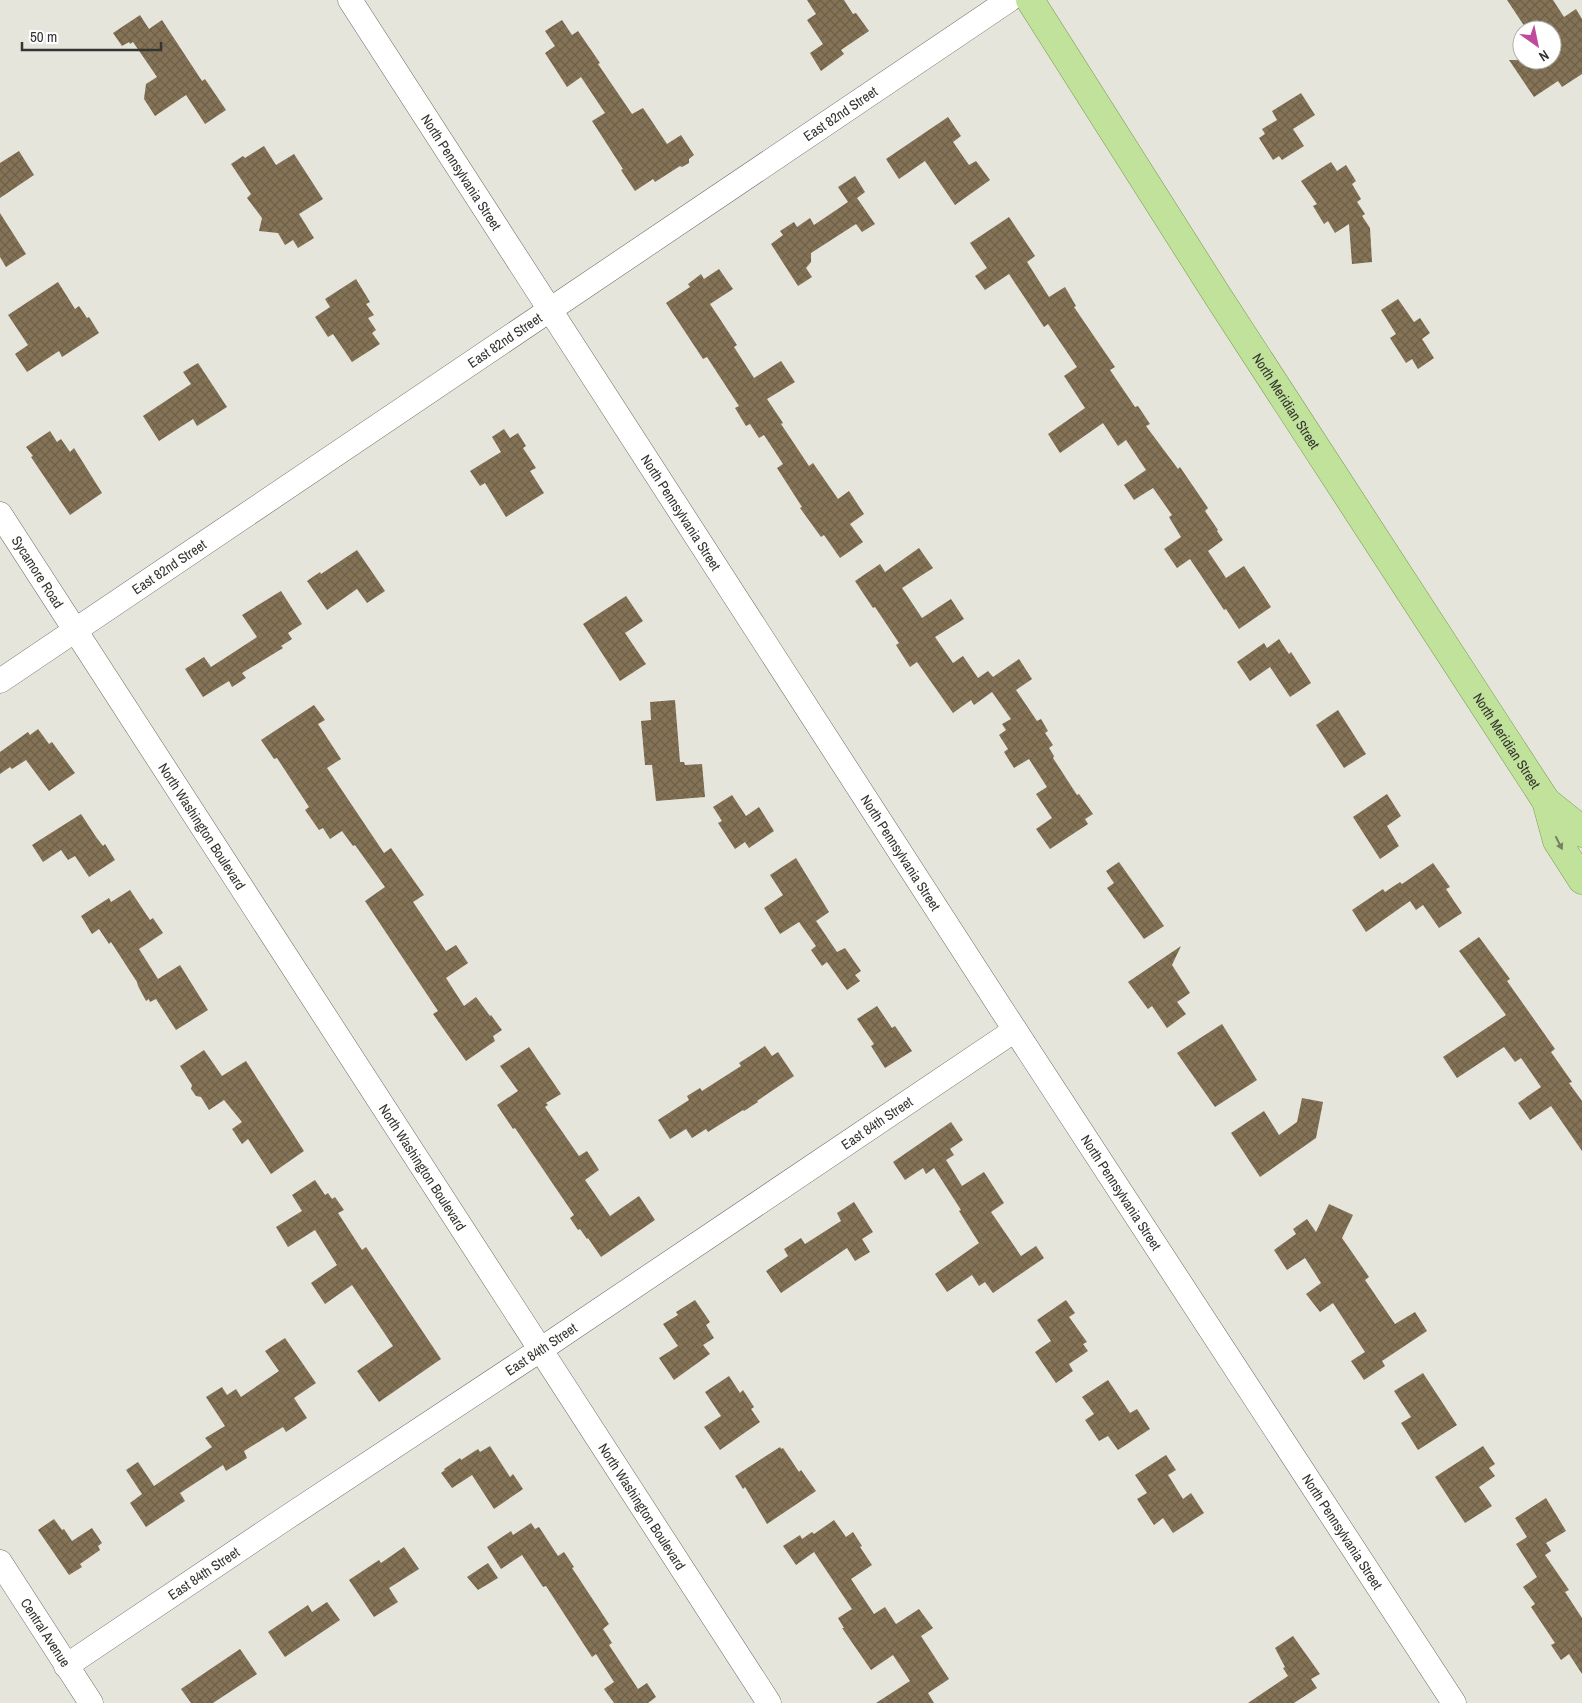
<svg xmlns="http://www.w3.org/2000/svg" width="1582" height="1703" font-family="'Archivo Narrow',sans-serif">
	<defs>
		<pattern id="building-cross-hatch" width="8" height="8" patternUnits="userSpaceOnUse" patternTransform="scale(1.25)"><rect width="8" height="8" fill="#847356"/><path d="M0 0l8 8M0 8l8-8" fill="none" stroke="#6d5f48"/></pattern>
	</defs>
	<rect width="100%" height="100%" fill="#e6e5db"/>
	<g fill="url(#building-cross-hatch)">
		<path d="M807,0H844L853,14L856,13L869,31L841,50L844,54L821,71L810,53L823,44L807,20L816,14Z"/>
		<path d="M1507,0H1553L1564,17L1576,9L1582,19V74L1562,87L1558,81L1534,97L1509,60H1552V30H1527Z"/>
		<path d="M140,15L149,29L162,20L202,81L205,79L226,110L205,124L186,95L155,116L144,99L146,84L157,77L133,42L130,44L129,42L122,46L113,33Z"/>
		<path d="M562,20L572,35L578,31L600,63L598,64L632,114L643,108L667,144L681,135L694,155L689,159V163L682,167L680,166L655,182L653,179L635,191L621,170L623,169L592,121L605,113L581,77L567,87L545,53L555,46L545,31Z"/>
		<path d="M1301,93L1315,115L1293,129L1304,146L1282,160L1279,156L1273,160L1259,138L1265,134L1262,129L1277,120L1272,111Z"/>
		<path d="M948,117L961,136L953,142L969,165L976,161L990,180L955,205L925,161L899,179L886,159Z"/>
		<path d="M264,146L276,165L294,154L323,199L299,214L314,238L298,248L293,240L285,245L278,233L259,231L262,218L247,198L251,194L231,164L243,156L245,158Z"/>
		<path d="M19,151L34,175L0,198V163Z"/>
		<path d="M1331,162L1337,171L1346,165L1356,181L1352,184L1361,199L1357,202L1365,214L1362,216L1370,228L1372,262L1352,264L1349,224L1335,233L1328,221L1324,224L1313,206L1317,204L1301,181Z"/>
		<path d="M855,176L865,192L857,198L875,224L862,232L856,224L811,253V262L806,268L812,277L798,286L771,244L783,235L780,231L794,222L797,227L810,218L814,225L848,202L838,187Z"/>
		<path d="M0,213L26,254L6,267L0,257Z"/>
		<path d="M1009,217L1035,256L1027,262L1049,297L1065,287L1076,306L1074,307L1115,367L1110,370L1135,407L1138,406L1150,424L1146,426L1178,469L1180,467L1208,508L1205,511L1218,530L1217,531L1223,540L1208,551L1226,578L1244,566L1271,607L1239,629L1226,609L1224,610L1190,559L1177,568L1164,549L1181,537L1169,517L1172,515L1153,488L1134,500L1124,485L1146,470L1126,440L1118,446L1103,423L1060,453L1048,434L1085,408L1064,376L1077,367L1048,324L1044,327L1009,274L985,290L975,276L987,268L970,243Z"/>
		<path d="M719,269L733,289L710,304L737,345L734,347L754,378L781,361L795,382L767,399L783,423L781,424L809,466L813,463L838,499L849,491L864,514L850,524L863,542L840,558L824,535L821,537L800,508L802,507L777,468L783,464L764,435L759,438L750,424L746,426L735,408L739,406L718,374L707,357L703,359L666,303L690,287L688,284L701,274L704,279Z"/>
		<path d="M356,279L370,302L366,304L374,315L368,318L376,330L372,333L380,344L352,362L333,334L328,337L315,317L330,307L325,299Z"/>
		<path d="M58,282L75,309L79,306L87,318L89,317L99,333L62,357L59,351L27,372L15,354L28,345L8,315Z"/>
		<path d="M1398,299L1414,322L1420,318L1430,333L1422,339L1434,358L1418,369L1412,359L1406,363L1390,338L1396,334L1381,310Z"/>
		<path d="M198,363L227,407L197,426L193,419L159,441L143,416L191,384L183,372Z"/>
		<path d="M504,429L510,438L518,433L526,446L523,448L536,468L530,471L544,493L506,517L485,483L480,486L470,471L501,452L492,437Z"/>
		<path d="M50,431L57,442L61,439L70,452L74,448L102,493L70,515L31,457L33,456L26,447Z"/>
		<path d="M919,548L933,568L902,588L922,618L951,599L964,619L935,637L953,663L963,656L978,678L988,671L993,677L1019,659L1032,679L1016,690L1037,721L1041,719L1048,731L1045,733L1053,745L1049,748L1054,756L1053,758L1077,795L1079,794L1093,814L1085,819L1088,824L1050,849L1036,829L1052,818L1036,794L1047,787L1029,759L1014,768L1004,752L1008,749L999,735L1006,730L1002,724L1011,719L992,692L974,705L971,700L953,713L917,662L910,667L896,645L899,643L875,607L873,608L855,581L880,564L885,572Z"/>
		<path d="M357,550L385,591L367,603L357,589L327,610L307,581L320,572L321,574Z"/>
		<path d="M281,591L302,624L288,633L292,639L281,646L283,648L242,673L246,678L232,687L229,681L203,697L185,669L204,657L211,667L257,637L242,615Z"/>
		<path d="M626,596L643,621L625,633L646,664L620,681L583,624Z"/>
		<path d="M1279,639L1289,654L1291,652L1311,683L1290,697L1270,667L1250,681L1237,662L1264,643L1267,648Z"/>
		<path d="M675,700L680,762H684L685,765L702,764L705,797L656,801L652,765H645L641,721L651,720L650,702Z"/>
		<path d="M314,705L325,720L318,724L341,759L327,768L384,853L391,848L424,895L413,902L446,951L456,945L468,963L446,978L464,1006L476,997L490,1016L491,1015L502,1030L493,1036L495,1041L466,1061L433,1014L438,1011L365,901L385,887L355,845L353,846L342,831L330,839L323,828L319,830L305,810L309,807L277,758L274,759L261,740Z"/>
		<path d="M1338,710L1366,754L1344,768L1316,725Z"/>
		<path d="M38,729L49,744L52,742L75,773L49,791L26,760L12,769L10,767L0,774V752L28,732L30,735Z"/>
		<path d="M1387,794L1401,816L1387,826L1399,846L1380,859L1353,817Z"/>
		<path d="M732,795L746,816L759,807L774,831L749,848L745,842L735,849L718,823L722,821L713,807Z"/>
		<path d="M81,814L96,837L103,846L105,844L115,860L89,877L75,856L68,860L61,850L43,862L32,845Z"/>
		<path d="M796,858L829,912L816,921L837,952L845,948L861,971L855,975L860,981L847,990L827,962L822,966L811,950L816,946L799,922L780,934L764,908L783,895L770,875Z"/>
		<path d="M1119,862L1164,926L1144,939L1107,888L1114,883L1106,871Z"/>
		<path d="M1433,863L1450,887L1446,889L1462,913L1439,928L1423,905L1416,910L1410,901L1366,932L1352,910L1383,889L1385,892L1400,882L1402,884Z"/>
		<path d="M130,890L150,920L153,918L163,933L139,949L158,979L180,965L208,1010L176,1030L156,999L150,1002L149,999L146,1001L138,986L137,982L111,942L109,944L99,929L92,934L81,916L109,898L111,902Z"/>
		<path d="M1479,937L1510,979L1507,981L1555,1049L1551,1052L1572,1082L1569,1083L1582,1101V1151L1551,1106L1530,1120L1518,1103L1541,1087L1521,1058L1515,1062L1504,1047L1457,1078L1443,1057L1506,1015L1459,951Z"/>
		<path d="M1181,946L1172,965L1190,993L1177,1002L1186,1014L1167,1028L1152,1006L1148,1009L1128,982Z"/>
		<path d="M877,1006L892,1028L895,1026L912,1051L885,1068L871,1046L874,1044L857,1019Z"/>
		<path d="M1222,1024L1257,1080L1215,1107L1177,1053Z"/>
		<path d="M765,1046L772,1056L778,1052L794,1076L757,1101L758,1102L744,1111L743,1110L708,1132L706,1129L692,1138L686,1129L670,1139L658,1120L689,1100L687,1096L700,1088L702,1091L741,1066L739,1063Z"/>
		<path d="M529,1047L561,1094L546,1103L548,1105L545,1107L579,1156L587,1151L599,1170L585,1180L610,1216L639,1196L655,1220L601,1257L588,1238L587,1239L580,1229L578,1230L570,1218L574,1215L515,1128L513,1129L497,1105L518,1091L500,1066Z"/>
		<path d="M204,1050L222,1076L246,1061L304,1151L271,1174L248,1139L242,1144L232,1129L242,1122L224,1100L209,1110L201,1097L196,1096L191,1089L192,1085L180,1066Z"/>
		<path d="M1302,1098L1323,1102L1316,1138L1260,1177L1231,1133L1264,1111L1279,1135L1297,1122Z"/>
		<path d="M951,1122L963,1140L950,1149L954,1155L946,1160L962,1186L984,1172L1004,1203L991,1212L1021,1256L1036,1246L1044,1258L993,1293L985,1282L979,1286L972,1275L947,1292L935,1274L979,1243L959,1211L961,1210L934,1168L926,1174L923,1168L905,1180L893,1162Z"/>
		<path d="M315,1180L325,1195L328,1193L332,1199L335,1197L344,1210L338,1213L362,1250L366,1247L441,1359L379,1402L357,1371L393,1346L352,1285L325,1304L311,1283L337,1265L315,1230L288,1247L276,1227L302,1211L292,1195Z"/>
		<path d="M854,1202L873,1232L862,1239L870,1252L855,1261L847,1248L781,1293L766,1271L788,1256L784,1249L801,1238L805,1244L841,1221L837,1213Z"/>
		<path d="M1329,1204L1353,1215L1342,1238L1367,1274L1369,1277L1365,1280L1395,1324L1415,1312L1427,1331L1382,1361L1385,1366L1364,1380L1351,1361L1365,1352L1333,1303L1320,1312L1306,1294L1321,1283L1305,1258L1287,1270L1274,1250L1296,1234L1293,1229L1307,1219L1316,1232Z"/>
		<path d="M695,1300L710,1322L706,1325L714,1338L703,1345L710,1354L674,1380L659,1358L678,1346L663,1324L678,1315L676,1312Z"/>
		<path d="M1066,1300L1075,1313L1069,1317L1087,1342L1083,1344L1088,1351L1069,1364L1073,1371L1056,1383L1035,1352L1051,1341L1037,1320Z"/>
		<path d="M285,1338L316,1383L294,1398L307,1418L286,1432L283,1427L244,1451L247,1458L226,1471L223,1465L180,1493L185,1501L146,1527L130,1503L142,1494L126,1470L138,1462L154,1486L212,1447L205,1438L225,1426L206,1397L222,1387L227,1395L236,1389L241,1397L279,1371L265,1351Z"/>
		<path d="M1423,1373L1457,1425L1418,1450L1401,1423L1411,1417L1394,1391Z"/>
		<path d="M729,1376L740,1393L743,1390L754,1407L751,1409L760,1422L720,1450L704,1427L721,1416L705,1392Z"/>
		<path d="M1108,1380L1130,1413L1137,1409L1150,1429L1118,1450L1108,1436L1099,1441L1085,1420L1094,1414L1082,1397Z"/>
		<path d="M490,1446L510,1477L513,1474L523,1489L494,1509L472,1475L452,1488L441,1473L445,1470L444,1469L460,1458L461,1460L478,1449L480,1452Z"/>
		<path d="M1483,1446L1495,1464L1489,1468L1495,1476L1479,1487L1492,1506L1465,1523L1435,1477Z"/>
		<path d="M780,1447L781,1449L783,1448L799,1472L801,1470L816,1491L767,1524L745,1487L743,1489L735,1476Z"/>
		<path d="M1166,1455L1176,1470L1168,1475L1183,1499L1191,1493L1204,1513L1173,1533L1163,1518L1154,1525L1137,1499L1147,1493L1135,1475Z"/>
		<path d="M1546,1498L1566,1531L1546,1543L1551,1551L1545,1555L1569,1590L1565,1592L1582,1618V1674L1569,1654L1561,1660L1551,1645L1555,1643L1531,1607L1535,1604L1523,1587L1537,1577L1516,1544L1527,1537L1515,1518Z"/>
		<path d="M54,1519L62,1530L64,1529L72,1541L92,1528L102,1543L98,1546L100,1550L80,1564L82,1567L69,1575L38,1530Z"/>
		<path d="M834,1520L846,1537L853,1532L862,1546L860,1547L872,1565L851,1579L874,1614L885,1607L896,1624L919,1609L933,1628L921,1636L949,1679L928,1693L934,1703H876L910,1681L893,1655L871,1670L842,1628H844L838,1618L852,1609L814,1552L796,1565L783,1546L800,1535L802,1539L812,1532L814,1534Z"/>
		<path d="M531,1523L535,1529L539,1527L558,1556L564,1552L574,1567L572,1568L609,1624L603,1629L612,1643L609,1645L638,1689L647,1683L656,1697L648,1703H614L604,1689L614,1682L596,1654L592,1657L546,1586L543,1587L522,1555L501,1569L487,1547L511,1531L513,1535Z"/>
		<path d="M404,1547L419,1569L389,1588L398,1602L374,1617L349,1580L379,1560L381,1563Z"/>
		<path d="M488,1563L498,1578L478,1590L467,1577Z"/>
		<path d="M327,1602L340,1620L285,1657L268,1632L308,1605L312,1612Z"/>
		<path d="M1293,1636L1320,1674L1311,1679L1317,1688L1294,1703H1248L1288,1676L1283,1668L1285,1667L1275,1648Z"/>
		<path d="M240,1649L257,1674L213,1703H191L181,1689Z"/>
	</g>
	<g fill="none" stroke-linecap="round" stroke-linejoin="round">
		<g stroke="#6c6c63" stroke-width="25">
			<g id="minor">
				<path id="s1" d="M350,0L1002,1010L1454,1703"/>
				<path id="s2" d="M0,514L769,1703"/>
				<path id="s3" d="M0,681L1009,0"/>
				<path id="s4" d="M0,1562L91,1703"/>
				<path id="s5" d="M66,1666L286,1518L540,1350L1015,1030"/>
			</g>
		</g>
		<g stroke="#74994b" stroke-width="29">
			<g id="major">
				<path id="s6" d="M1030,0L1219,298L1546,801L1557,841L1582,880"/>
				<path d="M1546,801L1577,826L1582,833"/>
			</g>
		</g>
		<use href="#minor" stroke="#fff" stroke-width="24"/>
		<use href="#major" stroke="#c1e29b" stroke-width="28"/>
	</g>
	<defs><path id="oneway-solid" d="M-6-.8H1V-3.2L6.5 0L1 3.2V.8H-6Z" transform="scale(1.25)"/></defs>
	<use fill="#738260" href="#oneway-solid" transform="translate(1559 843) rotate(63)"/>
	<g text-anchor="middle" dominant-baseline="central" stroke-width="5" stroke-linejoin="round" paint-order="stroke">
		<g font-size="14" fill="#343430" stroke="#fff">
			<text stroke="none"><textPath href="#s3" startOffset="1014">East 82nd Street</textPath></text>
			<text stroke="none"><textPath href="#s1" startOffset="205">North Pennsylvania Street</textPath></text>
			<text stroke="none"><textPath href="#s3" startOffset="609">East 82nd Street</textPath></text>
			<text stroke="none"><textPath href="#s6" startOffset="476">North Meridian Street</textPath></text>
			<text stroke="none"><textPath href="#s1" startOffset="610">North Pennsylvania Street</textPath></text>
			<text stroke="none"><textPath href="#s3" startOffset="204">East 82nd Street</textPath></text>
			<text stroke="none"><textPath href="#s2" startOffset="69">Sycamore Road</textPath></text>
			<text stroke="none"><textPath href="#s6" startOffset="881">North Meridian Street</textPath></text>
			<text stroke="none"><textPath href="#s2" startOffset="372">North Washington Boulevard</textPath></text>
			<text stroke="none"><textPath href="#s1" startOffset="1015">North Pennsylvania Street</textPath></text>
			<text stroke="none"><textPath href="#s5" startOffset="976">East 84th Street</textPath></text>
			<text stroke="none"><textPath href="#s2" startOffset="778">North Washington Boulevard</textPath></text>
			<text stroke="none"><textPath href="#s1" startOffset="1420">North Pennsylvania Street</textPath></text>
			<text stroke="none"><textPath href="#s5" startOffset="571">East 84th Street</textPath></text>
			<text stroke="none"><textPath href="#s2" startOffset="1182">North Washington Boulevard</textPath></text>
			<text stroke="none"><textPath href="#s1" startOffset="1825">North Pennsylvania Street</textPath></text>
			<text stroke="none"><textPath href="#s5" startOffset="166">East 84th Street</textPath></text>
			<text stroke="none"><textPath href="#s4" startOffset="84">Central Avenue</textPath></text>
		</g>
	</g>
	<g transform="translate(1537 45) rotate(147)"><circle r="24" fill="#ffffff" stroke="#aeaeac"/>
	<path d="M0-4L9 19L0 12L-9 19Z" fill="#c0499e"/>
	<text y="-8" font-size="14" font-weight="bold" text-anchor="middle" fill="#343430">N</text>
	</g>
	<path d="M22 42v8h139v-8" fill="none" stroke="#343430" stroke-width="2.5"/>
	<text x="30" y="42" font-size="15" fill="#343430" stroke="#ffffff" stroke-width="4" paint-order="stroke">50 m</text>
</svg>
